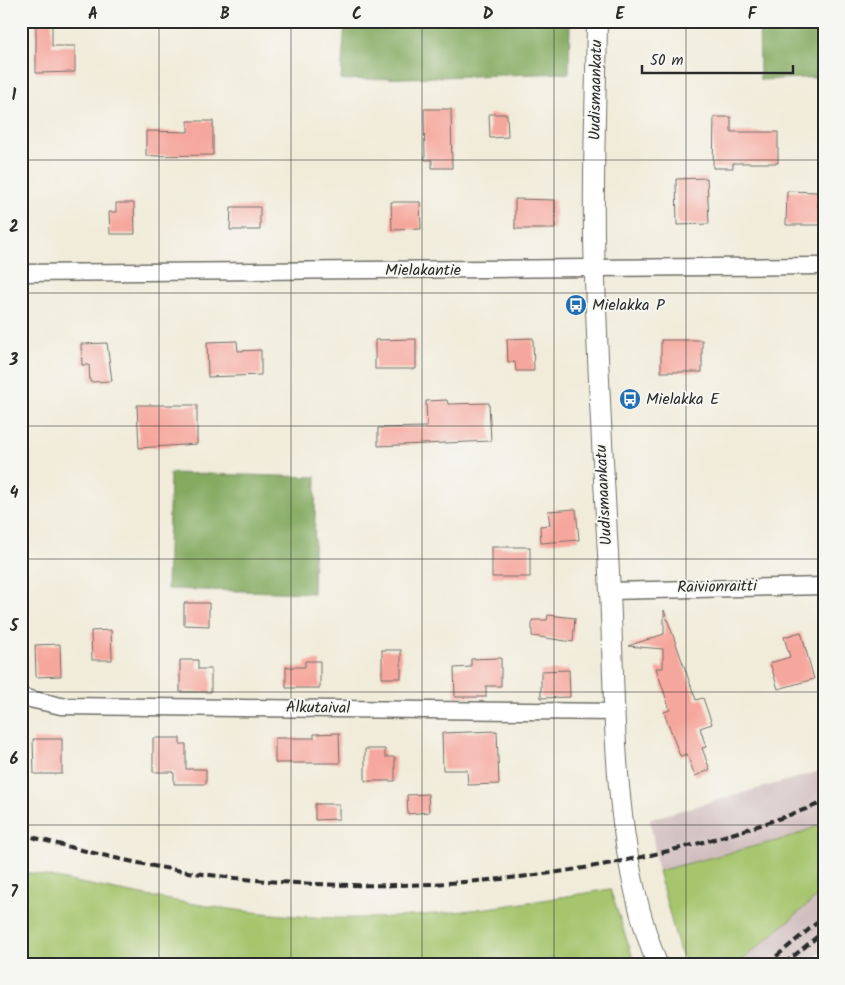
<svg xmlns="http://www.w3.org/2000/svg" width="845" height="985" font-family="Kalam,sans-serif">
	<rect width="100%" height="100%" fill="#f6f6f2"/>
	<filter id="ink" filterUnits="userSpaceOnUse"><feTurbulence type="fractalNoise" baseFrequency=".02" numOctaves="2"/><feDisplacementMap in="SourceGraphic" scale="10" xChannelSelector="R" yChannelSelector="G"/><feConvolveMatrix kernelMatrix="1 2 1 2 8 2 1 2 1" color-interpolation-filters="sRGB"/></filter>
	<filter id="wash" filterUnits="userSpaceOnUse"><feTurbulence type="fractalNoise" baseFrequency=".0096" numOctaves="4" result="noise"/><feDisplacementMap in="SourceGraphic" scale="20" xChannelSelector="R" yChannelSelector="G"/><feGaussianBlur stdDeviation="1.12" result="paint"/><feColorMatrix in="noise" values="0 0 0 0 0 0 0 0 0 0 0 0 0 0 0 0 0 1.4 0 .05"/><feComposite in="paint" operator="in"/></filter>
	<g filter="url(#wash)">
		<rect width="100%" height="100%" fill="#f1ecda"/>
		<g fill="#d1bfbf">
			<path d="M824,770V823L791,837L658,871L650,819Z"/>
			<path d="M824,891V950L806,964H737Z"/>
		</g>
		<g fill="#a6c56d" stroke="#68784c">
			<path d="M824,823V891L737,964H687L679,949L658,871L791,837Z"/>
			<path d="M21,871C125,892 230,915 335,918C427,920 519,904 610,889L635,964H561L554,958L528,964H21Z"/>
		</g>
		<g fill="#84aa60" stroke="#586a46">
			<path d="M345,21H570L569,73L341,80Z"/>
			<path d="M759,21H824V77L760,80Z"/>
			<path d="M170,473L316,477L313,593L167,589Z"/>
		</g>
		<g id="blocks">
			<g fill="#f6a79d">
				<path d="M36,21H52V46H75V72L36,73Z"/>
				<path d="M424,109H451L452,168H432V160H425Z"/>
				<path d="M489,114H507L508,137L490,138Z"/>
				<path d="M714,117H731V132H778V163H733V168H713Z"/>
				<path d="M188,121H213V155L146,156V131L188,132Z"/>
				<path d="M707,178L709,224L677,225L676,179Z"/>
				<path d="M787,191L818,192V207H824V225H786Z"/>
				<path d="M515,199L555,200V229H515Z"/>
				<path d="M391,202H420L421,229L392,230Z"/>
				<path d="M116,203H134L135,234H110L109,212H116Z"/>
				<path d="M231,207H260V230H230Z"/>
				<path d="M533,338L534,371H516L515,362H508L507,339Z"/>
				<path d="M416,339V369H375V340Z"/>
				<rect x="661" y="340" width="41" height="32"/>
				<path d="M237,341L238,351L261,350V375L208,377L207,342Z"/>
				<path d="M107,343L112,381L90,382L89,365H82L81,344Z"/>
				<path d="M447,400L448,404L489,403L491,441L378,446V428L427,427L426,401Z"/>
				<path d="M137,405H197V444L139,448Z"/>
				<path d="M576,509L579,540L541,543L540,526L550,525L548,511Z"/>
				<rect x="492" y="547" width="38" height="30"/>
				<path d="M184,603H209V626L184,625Z"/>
				<path d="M664,610L696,700L703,698L712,724L700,728L706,747L702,748L710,770L695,776L687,754L680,756L664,712L670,710L656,668H663V649L628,646L664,634Z"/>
				<path d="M548,615L575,618L573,642L532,636V620H547Z"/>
				<path d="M111,630L112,660H92L91,631Z"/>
				<path d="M801,632L814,679L778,689L770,663L790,657L784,637Z"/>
				<path d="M60,644L61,676L36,677L35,645Z"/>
				<rect x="382" y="650" width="19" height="28"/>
				<path d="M501,658V686H486V697H455L454,668L471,667V659Z"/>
				<path d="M180,660H198V669H211V692H180Z"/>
				<path d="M305,661H320V688H286V667H305Z"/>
				<path d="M569,670L570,697L541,698V671Z"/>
				<path d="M497,731L499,784L468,785L467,770H443L442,733Z"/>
				<path d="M339,733L340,763H275V738H314V734Z"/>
				<path d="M153,738H180V744H186V769H206V784H174V772H153Z"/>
				<path d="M33,739H62V774H34Z"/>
				<path d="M365,749H385V757H395V781H365Z"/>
				<path d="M428,794L429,812L408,814L407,795Z"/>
				<path d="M315,804H339V819L315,820Z"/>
			</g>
		</g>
	</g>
	<g filter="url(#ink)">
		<use href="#blocks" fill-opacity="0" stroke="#706f68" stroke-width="1"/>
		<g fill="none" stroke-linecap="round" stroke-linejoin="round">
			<g stroke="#706f68" stroke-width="19">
				<g id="minor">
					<path d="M21,273L824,266"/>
					<path d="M610,591L824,586"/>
					<path d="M21,697L61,706L616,712"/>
				</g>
			</g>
			<g stroke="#706f68" stroke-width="22">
				<path id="tertiary" d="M597,21C596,93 593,164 594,236C596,355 604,473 610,592C616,717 611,845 657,964"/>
			</g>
			<use href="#minor" stroke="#fff" stroke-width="16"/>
			<use href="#tertiary" stroke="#fff" stroke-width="20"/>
			<g stroke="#2b2b2b" stroke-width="4" stroke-dasharray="8 4" stroke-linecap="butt">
				<path d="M21,834C83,851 146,867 210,875C414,901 632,878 824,802"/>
				<path d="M767,964L824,917"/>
				<path d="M784,964L824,931"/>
			</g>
		</g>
	</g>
	<path fill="none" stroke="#2b2b2b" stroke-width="1" stroke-opacity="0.55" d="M159,21V964M291,21V964M422,21V964M554,21V964M686,21V964M21,160H824M21,293H824M21,426H824M21,559H824M21,692H824M21,825H824"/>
	<defs>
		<g id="bus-disc" transform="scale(1.125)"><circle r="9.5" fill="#1f6fb2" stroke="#f6f6f2"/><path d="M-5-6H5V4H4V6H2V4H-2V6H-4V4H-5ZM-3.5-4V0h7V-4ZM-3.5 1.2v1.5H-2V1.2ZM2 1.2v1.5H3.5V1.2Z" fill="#fff"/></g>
	</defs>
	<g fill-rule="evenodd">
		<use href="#bus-disc" x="576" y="305"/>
		<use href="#bus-disc" x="630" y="399"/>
	</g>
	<g text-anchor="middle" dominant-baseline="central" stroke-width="4" stroke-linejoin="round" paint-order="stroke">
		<g font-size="16" fill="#2b2b2b" stroke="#f6f6f2">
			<text transform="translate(596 90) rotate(-89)">Uudismaankatu</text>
			<text x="423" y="270">Mielakantie</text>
			<text transform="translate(604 495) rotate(-93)">Uudismaankatu</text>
			<text transform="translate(717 587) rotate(-1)">Raivionraitti</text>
			<text transform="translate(318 708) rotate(1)">Alkutaival</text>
		</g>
		<g font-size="16" fill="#2b2b2b" stroke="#f6f6f2" text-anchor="start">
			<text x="592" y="305">Mielakka P</text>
			<text x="646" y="399">Mielakka E</text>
		</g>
	</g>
	<rect width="845" height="985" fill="none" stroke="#f6f6f2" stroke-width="55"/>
	<path d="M642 65v8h151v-8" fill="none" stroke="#2b2b2b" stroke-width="2.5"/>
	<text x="650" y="65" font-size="15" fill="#2b2b2b" stroke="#f6f6f2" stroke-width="4" paint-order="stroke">50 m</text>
	<rect x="28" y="28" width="790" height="930" fill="none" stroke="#2b2b2b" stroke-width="2"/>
	<g font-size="16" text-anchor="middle" font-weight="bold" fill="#2b2b2b">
		<text x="93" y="19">A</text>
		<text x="225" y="19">B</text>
		<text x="357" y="19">C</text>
		<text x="488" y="19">D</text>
		<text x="620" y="19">E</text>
		<text x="752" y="19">F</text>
		<text x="14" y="100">1</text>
		<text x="14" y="232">2</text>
		<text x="14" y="365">3</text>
		<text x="14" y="498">4</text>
		<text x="14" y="631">5</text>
		<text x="14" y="764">6</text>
		<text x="14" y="897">7</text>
	</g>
</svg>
